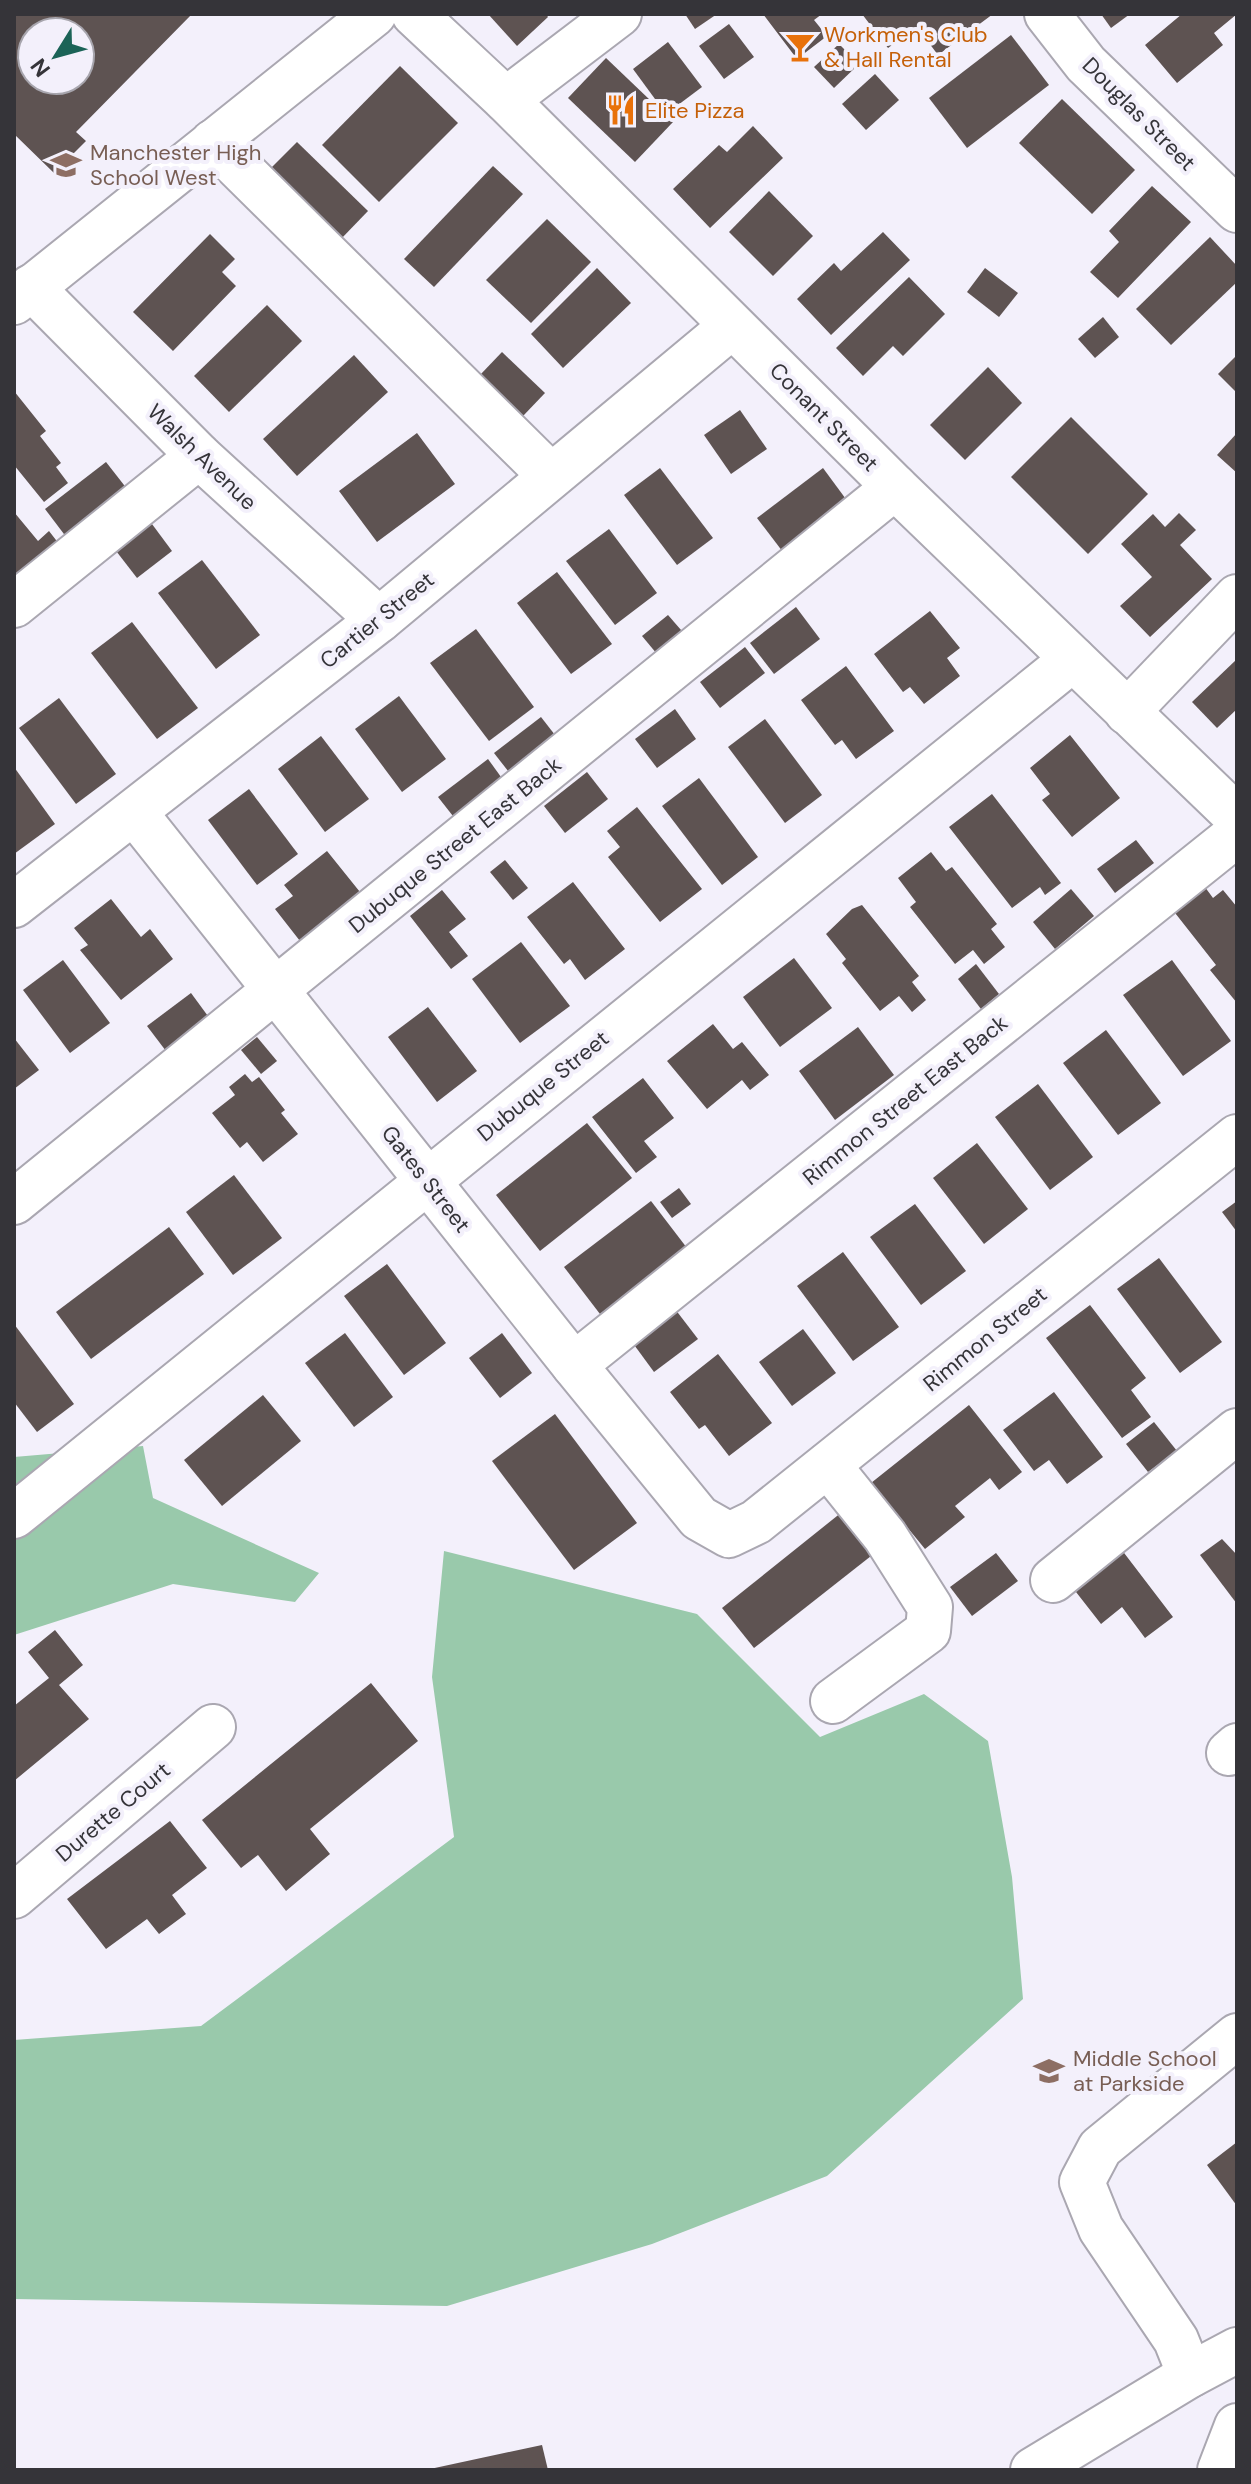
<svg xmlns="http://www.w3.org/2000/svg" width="1251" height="2484" font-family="'DM Sans',sans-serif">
	<rect width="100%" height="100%" fill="#f3f0fb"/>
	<g fill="#99c9ab">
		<path d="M143,1446L153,1498L319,1573L295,1602L173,1584L14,1635V1457Z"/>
		<path d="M444,1551L697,1614L820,1737L924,1694L988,1741L1012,1877L1023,1999L827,2176L652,2244L447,2306L14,2299V2040L201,2026L454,1837L432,1677Z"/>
	</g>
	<g fill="#5e5352" fill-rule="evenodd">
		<path d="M14,14H192L76,132L86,141L54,173L14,134ZM32,32H80V80H32Z"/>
		<path d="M488,14H546L548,17L517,46Z"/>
		<path d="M685,14H717L695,29Z"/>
		<path d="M763,14H822L814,20L827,36L797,59Z"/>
		<path d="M862,14H993L938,55L917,27L888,48Z"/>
		<path d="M1101,14H1130L1111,28Z"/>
		<path d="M1182,14H1237L1214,33L1223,45L1177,83L1145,45Z"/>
		<path d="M729,24L754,57L724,79L699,46Z"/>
		<path d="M1011,35L1049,85L967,148L929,98Z"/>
		<path d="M668,42L702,87L666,114L633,69Z"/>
		<path d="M839,44L859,64L834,88L814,67Z"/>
		<path d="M606,58L673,122L635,162L568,98Z"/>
		<path d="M400,66L458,123L379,202L322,145Z"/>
		<path d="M875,74L899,100L866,130L842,104Z"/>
		<path d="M1062,99L1135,170L1092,214L1019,143Z"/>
		<path d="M753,126L783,158L710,228L673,189L719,145L727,152Z"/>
		<path d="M297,142L368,211L340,240L268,171Z"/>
		<path d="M493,166L523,194L434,287L404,259Z"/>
		<path d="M1152,186L1191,222L1118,298L1090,272L1119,242L1109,231Z"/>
		<path d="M769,191L813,236L773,276L729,232Z"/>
		<path d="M547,219L591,262L531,323L486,280Z"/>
		<path d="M883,232L910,260L831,335L797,299L834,263L841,271Z"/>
		<path d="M210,234L235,259L222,272L236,286L173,351L133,312Z"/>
		<path d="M1210,237L1237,266V282L1171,345L1136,309Z"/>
		<path d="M597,268L631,303L563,368L531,334Z"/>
		<path d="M985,268L1018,293L999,317L967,292Z"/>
		<path d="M909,277L945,314L903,356L893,346L863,376L836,348Z"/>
		<path d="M267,305L302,341L229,412L194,376Z"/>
		<path d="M1103,317L1119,337L1095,358L1078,339Z"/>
		<path d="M502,352L545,393L523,416L480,375Z"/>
		<path d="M354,355L388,392L297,476L263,439Z"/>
		<path d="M1237,355V393L1218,374Z"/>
		<path d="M988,367L1022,403L965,460L930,425Z"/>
		<path d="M14,391L46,431L40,436L61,463L56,467L68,483L44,502L14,465Z"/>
		<path d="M740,410L767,449L731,474L704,435Z"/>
		<path d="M1071,417L1148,494L1088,554L1011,477Z"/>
		<path d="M417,433L455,484L377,542L339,491Z"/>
		<path d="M1237,433V473L1217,455Z"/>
		<path d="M106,462L131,494L70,542L45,509Z"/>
		<path d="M660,468L713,538L677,565L624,495Z"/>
		<path d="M823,468L851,506L786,556L757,518Z"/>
		<path d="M14,512L38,541L49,531L66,553L14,588Z"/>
		<path d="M1179,513L1196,530L1180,545L1212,579L1150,637L1120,606L1152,577L1121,544L1153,514L1165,527Z"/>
		<path d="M149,520L172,551L137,578L113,547Z"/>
		<path d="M609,529L657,593L615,625L566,561Z"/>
		<path d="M202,560L260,635L216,669L158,593Z"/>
		<path d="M557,572L612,644L571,674L517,603Z"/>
		<path d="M796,607L820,639L774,674L750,643Z"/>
		<path d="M930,611L960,648L947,658L960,676L924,704L910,687L903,692L874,654Z"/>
		<path d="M668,615L688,638L662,660L642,636Z"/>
		<path d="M132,622L198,708L157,739L91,653Z"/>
		<path d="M476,629L534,707L489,741L430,663Z"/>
		<path d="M745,647L765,673L720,708L700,682Z"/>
		<path d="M1237,659V709L1217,728L1192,702Z"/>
		<path d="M846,666L894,731L856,759L842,740L835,745L801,700Z"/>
		<path d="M399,696L446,759L402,792L355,729Z"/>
		<path d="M59,698L116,774L76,804L19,728Z"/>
		<path d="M675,709L696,739L657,768L635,739Z"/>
		<path d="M541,717L562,744L515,780L494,753Z"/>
		<path d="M765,719L822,795L785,823L728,747Z"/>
		<path d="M1070,735L1120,798L1072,837L1042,800L1050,794L1030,768Z"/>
		<path d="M321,736L369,799L325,832L278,769Z"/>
		<path d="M488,759L509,788L460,825L438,797Z"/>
		<path d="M14,767L55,824L14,854Z"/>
		<path d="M587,772L608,799L565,833L544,806Z"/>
		<path d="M699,778L758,857L722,885L662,806Z"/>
		<path d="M249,789L298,854L257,885L208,820Z"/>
		<path d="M992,794L1061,883L1045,895L1040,887L1012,908L949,827Z"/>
		<path d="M637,807L702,889L660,922L608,857L620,847L607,831Z"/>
		<path d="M1136,840L1154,863L1115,893L1097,869Z"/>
		<path d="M327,851L368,902L307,950L275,909L293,896L284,885Z"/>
		<path d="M931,852L946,871L952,867L997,924L991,929L1005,947L984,964L973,950L955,964L910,907L916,902L898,878Z"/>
		<path d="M505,860L528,888L513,900L490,872Z"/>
		<path d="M1199,879L1213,898L1223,890L1237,907V1003L1210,970L1216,965L1168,904Z"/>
		<path d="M573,882L625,949L585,980L570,959L564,964L527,917Z"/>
		<path d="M1071,889L1094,916L1055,949L1033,922Z"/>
		<path d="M442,890L466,919L449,932L468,956L451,969L410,916Z"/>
		<path d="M111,899L141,937L150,929L173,959L121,1000L80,950L88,945L74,928Z"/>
		<path d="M862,905L919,976L912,982L926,1000L912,1012L899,996L880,1011L842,963L846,959L826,934L852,909Z"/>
		<path d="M521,942L570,1006L520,1043L472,979Z"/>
		<path d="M794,958L832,1008L780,1047L743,997Z"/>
		<path d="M63,960L110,1023L70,1053L23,990Z"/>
		<path d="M1172,960L1231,1041L1183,1076L1123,995Z"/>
		<path d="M976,964L999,994L981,1009L958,979Z"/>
		<path d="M191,993L216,1027L172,1059L147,1026Z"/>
		<path d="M428,1007L477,1071L437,1102L388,1037Z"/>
		<path d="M713,1024L733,1049L742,1042L769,1075L750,1090L742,1080L707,1109L667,1061Z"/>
		<path d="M858,1027L894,1075L835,1120L799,1071Z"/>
		<path d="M1106,1030L1161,1103L1118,1135L1063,1063Z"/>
		<path d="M257,1037L277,1061L261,1074L241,1050Z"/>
		<path d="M14,1038L39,1070L14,1089Z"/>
		<path d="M245,1074L252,1082L259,1077L285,1110L281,1113L298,1134L263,1162L247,1142L240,1148L212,1113L235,1095L229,1087Z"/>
		<path d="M643,1078L674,1118L644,1141L657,1157L636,1173L592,1117Z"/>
		<path d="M1038,1084L1093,1157L1050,1190L995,1117Z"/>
		<path d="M587,1123L632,1178L540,1251L496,1195Z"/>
		<path d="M977,1143L1028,1209L984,1244L933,1178Z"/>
		<path d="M234,1175L282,1238L233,1275L186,1212Z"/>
		<path d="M679,1188L691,1204L672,1218L660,1202Z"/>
		<path d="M651,1201L687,1248L600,1314L564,1267Z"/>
		<path d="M1237,1201V1232L1222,1212Z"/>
		<path d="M915,1204L966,1271L921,1305L870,1237Z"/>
		<path d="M169,1227L204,1274L91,1359L56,1312Z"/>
		<path d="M843,1252L899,1327L853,1361L797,1286Z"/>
		<path d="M1159,1258L1222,1342L1180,1373L1117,1289Z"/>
		<path d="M387,1264L446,1343L404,1375L344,1296Z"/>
		<path d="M1090,1305L1146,1378L1131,1390L1151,1417L1122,1438L1046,1338Z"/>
		<path d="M675,1309L698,1339L654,1372L632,1342Z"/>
		<path d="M14,1324L74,1404L37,1432L14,1402Z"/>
		<path d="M803,1329L836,1373L792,1406L759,1362Z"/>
		<path d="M345,1333L393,1397L354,1427L305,1363Z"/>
		<path d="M502,1333L532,1373L500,1398L469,1358Z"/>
		<path d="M718,1354L772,1423L729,1456L705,1425L699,1429L670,1392Z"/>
		<path d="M1054,1392L1103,1457L1067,1484L1049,1460L1034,1471L1003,1430Z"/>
		<path d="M263,1395L301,1441L222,1506L184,1460Z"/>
		<path d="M969,1405L1022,1472L999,1490L990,1478L955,1506L965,1517L925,1549L871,1483Z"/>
		<path d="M555,1414L637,1523L574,1570L492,1461Z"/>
		<path d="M1154,1422L1177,1451L1148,1472L1126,1444Z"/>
		<path d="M852,1504L885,1545L754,1648L722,1608Z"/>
		<path d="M1222,1539L1237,1555V1604L1200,1555Z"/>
		<path d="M1118,1545L1173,1617L1145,1638L1122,1607L1101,1624L1069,1583Z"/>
		<path d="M996,1553L1018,1581L972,1616L950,1587Z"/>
		<path d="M55,1630L83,1665L59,1685L89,1719L14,1781V1706L49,1678L28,1652Z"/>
		<path d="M371,1683L418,1741L310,1829L330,1854L286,1891L258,1855L241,1868L202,1820Z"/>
		<path d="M170,1821L207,1868L172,1895L186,1914L159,1934L147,1919L106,1949L67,1899Z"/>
		<path d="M1237,2142V2206L1207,2165Z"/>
		<path d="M542,2445L548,2470H430V2469Z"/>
	</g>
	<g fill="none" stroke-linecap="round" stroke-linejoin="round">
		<g stroke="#aaa7b1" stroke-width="48">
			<g id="minor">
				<path d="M414,14L506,100L895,487L1237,817"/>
				<path d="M1047,14L1086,64L1237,210"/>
				<path d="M506,100L619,14"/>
				<path d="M213,142L551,476"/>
				<path d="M31,287L199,456L379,620"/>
				<path d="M14,302L374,14"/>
				<path d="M14,605L199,456"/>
				<path d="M1127,712L1237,597"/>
				<path d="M134,812L574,1365L699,1518L729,1535L756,1522L1237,1137"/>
				<path d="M14,905L379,620L732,326"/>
				<path d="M14,1202L895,487"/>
				<path d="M574,1365L1237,834"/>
				<path d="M828,1465L885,1536L930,1607L928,1631L833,1701"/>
				<path d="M14,1516L1073,659"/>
				<path d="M1053,1580L1237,1431"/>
				<path d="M1229,1753L1237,1746"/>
				<path d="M14,1896L213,1727"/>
				<path d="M1190,2375L1176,2340L1101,2229L1082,2182L1100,2148L1237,2036"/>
				<path d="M1033,2470L1190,2375L1237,2350"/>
				<path d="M1220,2470L1237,2426"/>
			</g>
		</g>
		<use href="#minor" stroke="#fff" stroke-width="44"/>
	</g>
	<defs>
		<g id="bar-bare" transform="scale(2.4)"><path d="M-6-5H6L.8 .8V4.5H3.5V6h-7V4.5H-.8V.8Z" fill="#e8710a" stroke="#f3f0fb" stroke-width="2.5" paint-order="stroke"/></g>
		<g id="restaurant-bare" transform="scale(2.4)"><path d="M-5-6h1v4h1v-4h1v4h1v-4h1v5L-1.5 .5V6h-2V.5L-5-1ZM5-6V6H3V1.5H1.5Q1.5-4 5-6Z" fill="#e8710a" stroke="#f3f0fb" stroke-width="2.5" paint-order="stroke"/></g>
		<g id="school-bare" transform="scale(2.4)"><path d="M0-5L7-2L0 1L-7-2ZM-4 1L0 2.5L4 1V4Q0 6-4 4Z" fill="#8d6e63" stroke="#f3f0fb" stroke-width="2.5" paint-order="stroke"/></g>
	</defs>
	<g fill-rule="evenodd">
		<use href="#bar-bare" x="800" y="47"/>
		<use href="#restaurant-bare" x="621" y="110"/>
		<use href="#school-bare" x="66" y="165"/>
		<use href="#school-bare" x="1049" y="2071"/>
	</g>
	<g text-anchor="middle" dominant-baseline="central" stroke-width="8" stroke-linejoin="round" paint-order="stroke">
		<g font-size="22" fill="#c56008" stroke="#f3f0fb" text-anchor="start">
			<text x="824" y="34">Workmen's Club<tspan x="824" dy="25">&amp; Hall Rental</tspan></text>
			<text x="645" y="110">Elite Pizza</text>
		</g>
		<g font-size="22" fill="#353439" stroke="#f3f0fb">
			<text transform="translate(1139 114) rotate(45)">Douglas Street</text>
			<text transform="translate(824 417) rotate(45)">Conant Street</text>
			<text transform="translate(202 457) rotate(44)">Walsh Avenue</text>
			<text transform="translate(377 620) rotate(-39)">Cartier Street</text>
			<text transform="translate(455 845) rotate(-39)">Dubuque Street East Back</text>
			<text transform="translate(543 1086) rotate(-39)">Dubuque Street</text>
			<text transform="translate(905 1100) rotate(-39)">Rimmon Street East Back</text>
			<text transform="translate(426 1179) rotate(52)">Gates Street</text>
			<text transform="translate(985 1339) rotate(-39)">Rimmon Street</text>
			<text transform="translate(113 1812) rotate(-40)">Durette Court</text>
		</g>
		<g font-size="22" fill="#785e54" stroke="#f3f0fb" text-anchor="start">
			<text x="90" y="152">Manchester High<tspan x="90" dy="25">School West</tspan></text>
			<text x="1073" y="2058">Middle School<tspan x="1073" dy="25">at Parkside</tspan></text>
		</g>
	</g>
	<rect width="1251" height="2484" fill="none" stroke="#353439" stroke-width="32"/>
	<g transform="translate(56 56) rotate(233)"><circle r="38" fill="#f3f0fb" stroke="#a7a5ad" stroke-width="2"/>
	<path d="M0-6L14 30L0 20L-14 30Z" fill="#1b6357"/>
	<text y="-12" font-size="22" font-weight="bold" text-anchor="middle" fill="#353439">N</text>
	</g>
</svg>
